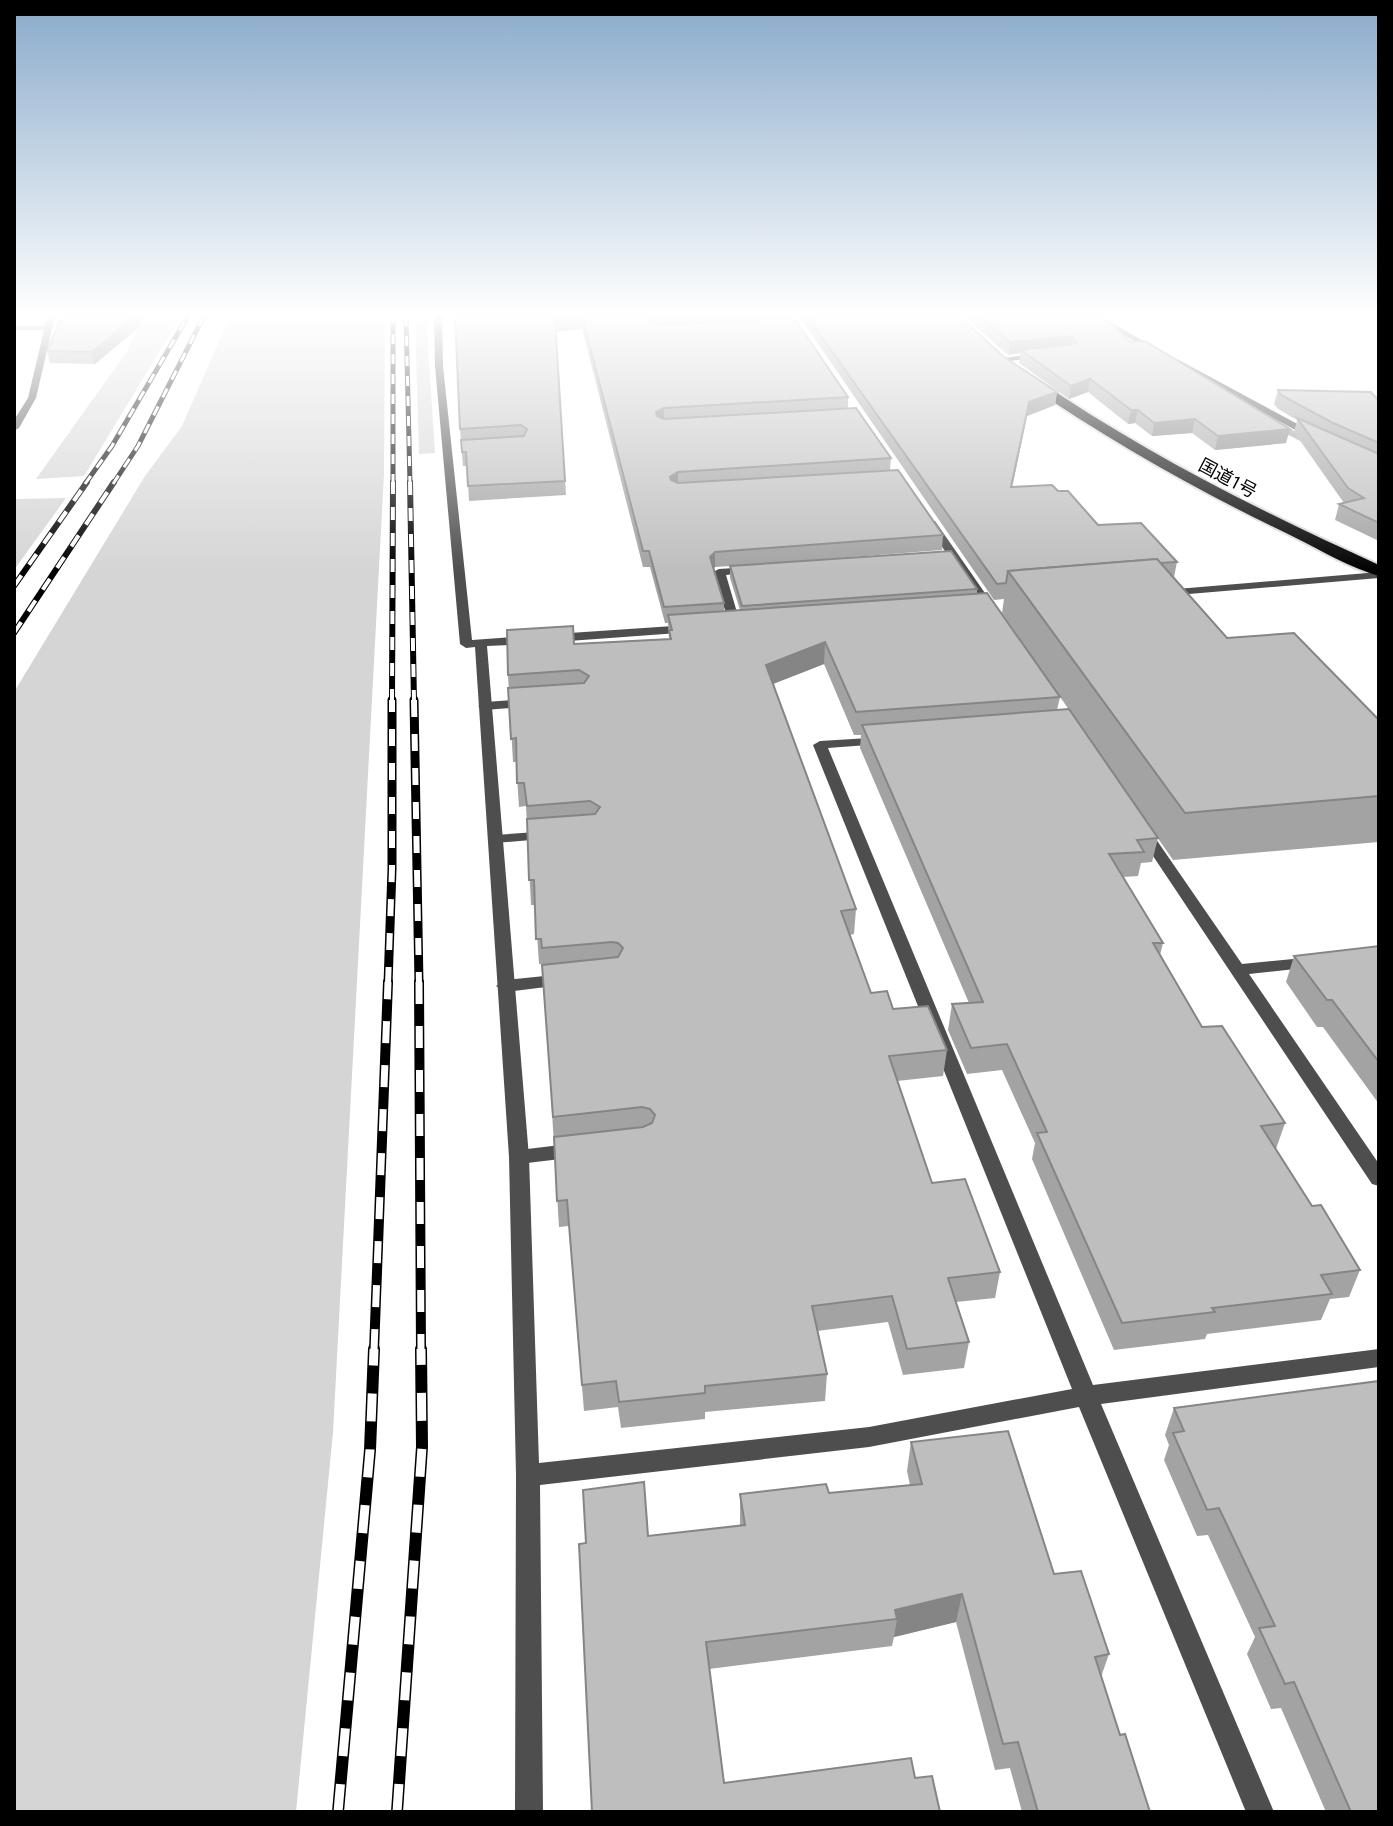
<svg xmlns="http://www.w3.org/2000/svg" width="1393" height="1826" font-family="'Roboto Condensed','Noto Sans JP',sans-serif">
	<rect width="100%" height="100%" fill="#fff"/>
	<g fill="#d5d5d5">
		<path d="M143,316H181L84,476L36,479L128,350Z"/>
		<path d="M230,316L319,321L334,316H385L384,474L333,1432L296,1812H14V692L145,476L182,426Z"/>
		<path d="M415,316H426L435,453L419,454Z"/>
		<path d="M66,498L14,570V502L16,499Z"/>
	</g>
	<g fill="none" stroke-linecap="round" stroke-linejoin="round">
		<path fill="#9c9c9c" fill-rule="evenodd" d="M1267,420H1273L1322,446L1314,448L1267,424Z"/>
		<g stroke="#dbdbdb" stroke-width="4">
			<path id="trunk" d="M1027,378H1035C1144,453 1260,511 1379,565V576C1351,568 1322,551 1296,538C1202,493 1112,443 1027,384Z"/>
		</g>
		<g fill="#4e4e4e" fill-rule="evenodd">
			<path d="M1039,353L1042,357L1001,362L997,359Z"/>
			<path d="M530,699L537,703L535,706L485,710L478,706L485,702Z"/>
			<path d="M550,831L557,835L555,838L495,843L488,839L495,835Z"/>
			<path d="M564,974L572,980L570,984L505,992L496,986L505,980Z"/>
			<path d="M577,1143L584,1145L587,1150L584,1155L577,1157L519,1164L512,1162L509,1157L512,1152L519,1150Z"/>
		</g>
		<g fill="#4e4e4e" fill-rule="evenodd">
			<path d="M47,316H55L36,398L19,428L14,431V420L28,398L44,330H14V326H45Z"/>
			<path d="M434,316H442L443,366L472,640L528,636L534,640L528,644L487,646L529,1157L539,1463L869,1427L1072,1389L813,745L820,741L886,737V743L881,744L828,748L1093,1385L1379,1349V1367L1101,1404L1274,1812H1246L1079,1407L869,1447L540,1485L543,1812H515L516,1475L509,1157L475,647L466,648L460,644L435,366Z"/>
			<path d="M1091,316H1100L1161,351L1154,353Z"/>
			<path d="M1177,359L1318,435L1320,437L1312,439L1174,364L1173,362Z"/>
			<path d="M927,521H935L996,609L994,612H986L926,523Z"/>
			<path d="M750,567L756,570L754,572L726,575L741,626L739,629H731L713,572L719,569Z"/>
			<path d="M1379,572V578L1165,596L1159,593L1165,590Z"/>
			<path d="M688,625L692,626V632L555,642L549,638L555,634Z"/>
			<path d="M1144,828L1149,829L1242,964L1314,957L1320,958L1322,962L1320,966L1314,967L1249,974L1379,1164V1186L1372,1184L1137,832Z"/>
		</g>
		<use href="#trunk" fill="#000" fill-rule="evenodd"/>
		<g stroke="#000" stroke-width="5">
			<g id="rail-far4">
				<path d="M406,316L410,484"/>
				<path d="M85,484L112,446L188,316"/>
				<path d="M113,484L138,446L204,316"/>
				<path d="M393,484V316"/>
			</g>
		</g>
		<g stroke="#000" stroke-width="6">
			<g id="rail-far3">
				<path d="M410,482L414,702"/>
				<path d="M14,586L87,482"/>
				<path d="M14,633L114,482"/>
				<path d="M392,702L393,482"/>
			</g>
		</g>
		<g stroke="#000" stroke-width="9">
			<g id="rail-far2">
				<path d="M414,700L419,984"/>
				<path d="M388,984L392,869V700"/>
			</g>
		</g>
		<g stroke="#000" stroke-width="10">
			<g id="rail-far1">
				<path d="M419,982L421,1351"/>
				<path d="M374,1351L388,982"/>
			</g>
		</g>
		<g stroke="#000" stroke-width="12">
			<g id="rail">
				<path d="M338,1812L370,1450L374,1349"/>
				<path d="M397,1812L422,1447L421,1349"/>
			</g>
		</g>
		<use href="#rail-far4" stroke="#fff" stroke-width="3" stroke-dasharray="10" stroke-linecap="butt"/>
		<use href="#rail-far3" stroke="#fff" stroke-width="4" stroke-dasharray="13" stroke-linecap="butt"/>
		<use href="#rail-far2" stroke="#fff" stroke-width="6" stroke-dasharray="17" stroke-linecap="butt"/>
		<use href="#rail-far1" stroke="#fff" stroke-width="7" stroke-dasharray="22" stroke-linecap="butt"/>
		<use href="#rail" stroke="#fff" stroke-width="9" stroke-dasharray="28" stroke-linecap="butt"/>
	</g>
	<g fill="#a3a3a3" fill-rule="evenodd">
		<path d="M455,316H787L786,319L848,397V408L891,458L890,470L943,535L942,550L735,566L977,589V594L1060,697L1057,710L1158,838L1152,862L1141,863L1138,876L1123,877L1163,943L1160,955L1202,1027L1285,1123L1276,1149L1312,1206L1360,1270L1349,1297L1330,1299L1321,1320L1207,1334L1205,1339L1114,1350L1032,1159L1035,1143L1002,1070L967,1074L948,1030L952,1004L969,1003L860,748L861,735H854L824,664L773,684L856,909L854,934L850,935L871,993L893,1009L947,1050L943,1076L897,1081L932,1183L1000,1272L995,1298L956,1302L969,1342L964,1368L903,1375L888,1322L817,1331L827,1374L825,1401L705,1412V1419L621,1428L618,1407L584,1411L569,1226L559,1227L543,964H539L535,905H531L526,806L519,807L516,762H513L508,675L574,644L669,639L668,623H665L650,567H643L582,328L556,332L566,495L469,501L467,466H463L460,429ZM730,566V578L740,610L724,611V603L714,568L715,567Z"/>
		<path d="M799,316H959L1004,357L1057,392L1055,405L1027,416L1012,487L1058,491L1098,525L1177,562L1174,577H1173L1227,638L1379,720V842L1173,860L1002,613L1004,599L994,600Z"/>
		<path d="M964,316H1103L1130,342L1286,443L1215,450L1192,433L1152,436L1135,423L1128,424L1088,392L1069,399L1019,363L1020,353L1008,355Z"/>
		<path d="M139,327L95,364L50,363L47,351Z"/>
		<path d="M1278,390L1379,401V541L1335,520L1339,504L1344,503L1294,432L1297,420L1278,409L1274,404Z"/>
		<path d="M1379,946V1104L1323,1027H1317L1286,982L1294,956Z"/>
		<path d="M1174,1408L1379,1812H1326L1281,1708L1271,1709L1247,1654L1255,1637L1208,1535L1197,1536L1164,1460L1169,1445L1165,1435Z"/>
		<path d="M911,1442L1054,1574L1109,1654L1101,1677L1120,1735L1150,1812H1022L1010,1768L995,1770L956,1622L894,1637L892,1646L709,1669L724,1783L915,1778L592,1812L648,1536L740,1525V1494L829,1493L910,1485L907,1471Z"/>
	</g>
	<g fill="#858585">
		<path d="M135,316H142L139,327L95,364L92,352Z"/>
		<path d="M582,316V328L556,332L555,320Z"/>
		<path d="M1072,336L1070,348L1021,350L1020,353L1008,355L1010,342Z"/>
		<path d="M1090,379L1088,392L1069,399L1071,386Z"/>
		<path d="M1057,392L1055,405L1027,416L1009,502L1029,402Z"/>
		<path d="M664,408V421L656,426V412Z"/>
		<path d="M1131,410H1138L1135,423L1128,424Z"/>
		<path d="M1195,419L1192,433L1152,436L1154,423Z"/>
		<path d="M1290,429L1286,443L1215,450L1218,436Z"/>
		<path d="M678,472V486L670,491V477Z"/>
		<path d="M715,552V567L710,573V557Z"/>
		<path d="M825,642L824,664L765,687L766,665Z"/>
		<path d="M962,1594L956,1622L894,1637L897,1619L895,1610Z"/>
	</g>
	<g fill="#bebebe" stroke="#858585" stroke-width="2">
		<path d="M62,316H135L92,352L47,351Z"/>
		<path d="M455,316H581L555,320L565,481L468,486L466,452H462L461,440L524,436L527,429L521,425L460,429Z"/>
		<path d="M582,316H655L650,321L657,325L794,318L848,397L664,408L656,412L657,416L664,419L856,408L891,458L678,472L670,477L671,480L678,483L898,470L943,535L715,552L710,557L724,603L664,607L649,551H643Z"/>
		<path d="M807,316H959L1004,357L1057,392L1029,402L1011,487L1052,485L1058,491H1068L1098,525L1141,523L1177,562L1160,563L1157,559L1008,571L1006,583L997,584Z"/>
		<path d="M979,316H1103L1130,342L1145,341L1290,429L1218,436L1195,419L1154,423L1138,410H1131L1090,379L1071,386L1021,350L1073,344L1076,342L1072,336L1010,342Z"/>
		<path d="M1278,390L1371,392L1379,401V443L1331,422L1281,395Z"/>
		<path d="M1297,418L1379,454V523L1339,504L1364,498L1348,488Z"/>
		<path d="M951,551L977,589L742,606L730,566Z"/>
		<path d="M1157,559L1227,638L1294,633L1379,720V796L1185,813L1008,571Z"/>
		<path d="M987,593L1060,697L856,712L825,642L766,665L856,909L841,911L871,993L887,991L893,1009L928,1006L947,1050L889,1056L932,1183L965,1179L1000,1272L948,1278L969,1342L907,1349L892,1296L812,1306L827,1374L705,1386V1393L619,1402L616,1381L582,1385L567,1200L557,1201L554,1137L643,1127L652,1123L655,1115L650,1109L642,1107L553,1117L542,965L618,957L623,948L618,943L612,942L542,948L541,939H536L534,880H529L527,819L595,814L600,807L590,801L527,806L524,783H517L516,738L511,739L508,688L584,683L589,676L579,670L508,675L507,630L573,626L574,644L671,639L669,630H672L668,615Z"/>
		<path d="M1069,709L1158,838L1137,840L1144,852L1109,854L1163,943H1153L1202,1027L1222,1026L1285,1123L1261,1126L1312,1206L1321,1205L1360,1270L1321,1275L1332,1294L1212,1308L1215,1312L1122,1323L1037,1133L1047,1132L1007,1044L971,1048L952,1004L983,1002L862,725Z"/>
		<path d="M1379,946V1062L1332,1000H1327L1294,956Z"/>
		<path d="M1379,1381V1812H1351L1294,1682L1285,1684L1259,1628L1275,1626L1219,1508L1207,1510L1173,1433L1184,1431L1174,1408Z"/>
		<path d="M1008,1431L1054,1574L1081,1571L1109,1654L1095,1657L1120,1735L1125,1734L1150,1812H1038L1018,1742L1003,1744L962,1594L895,1610L897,1619L706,1642L724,1783L911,1758L915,1778L932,1776L940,1812H592L579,1544L586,1543L583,1490L644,1482L648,1536L745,1525L740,1494L826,1484L829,1493L922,1484L911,1442Z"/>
	</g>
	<linearGradient id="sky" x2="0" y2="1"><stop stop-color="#89aaca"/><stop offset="0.55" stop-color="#fff"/><stop offset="1" stop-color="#fff" stop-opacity="0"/></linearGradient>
	<rect width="1393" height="572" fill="url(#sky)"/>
	<g text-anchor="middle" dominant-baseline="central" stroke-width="7" stroke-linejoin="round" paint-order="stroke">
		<g font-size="18" fill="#000" stroke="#fff">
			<text transform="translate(1228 478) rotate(28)">国道1号</text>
		</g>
	</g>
	<rect width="1393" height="1826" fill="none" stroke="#000000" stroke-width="32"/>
</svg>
